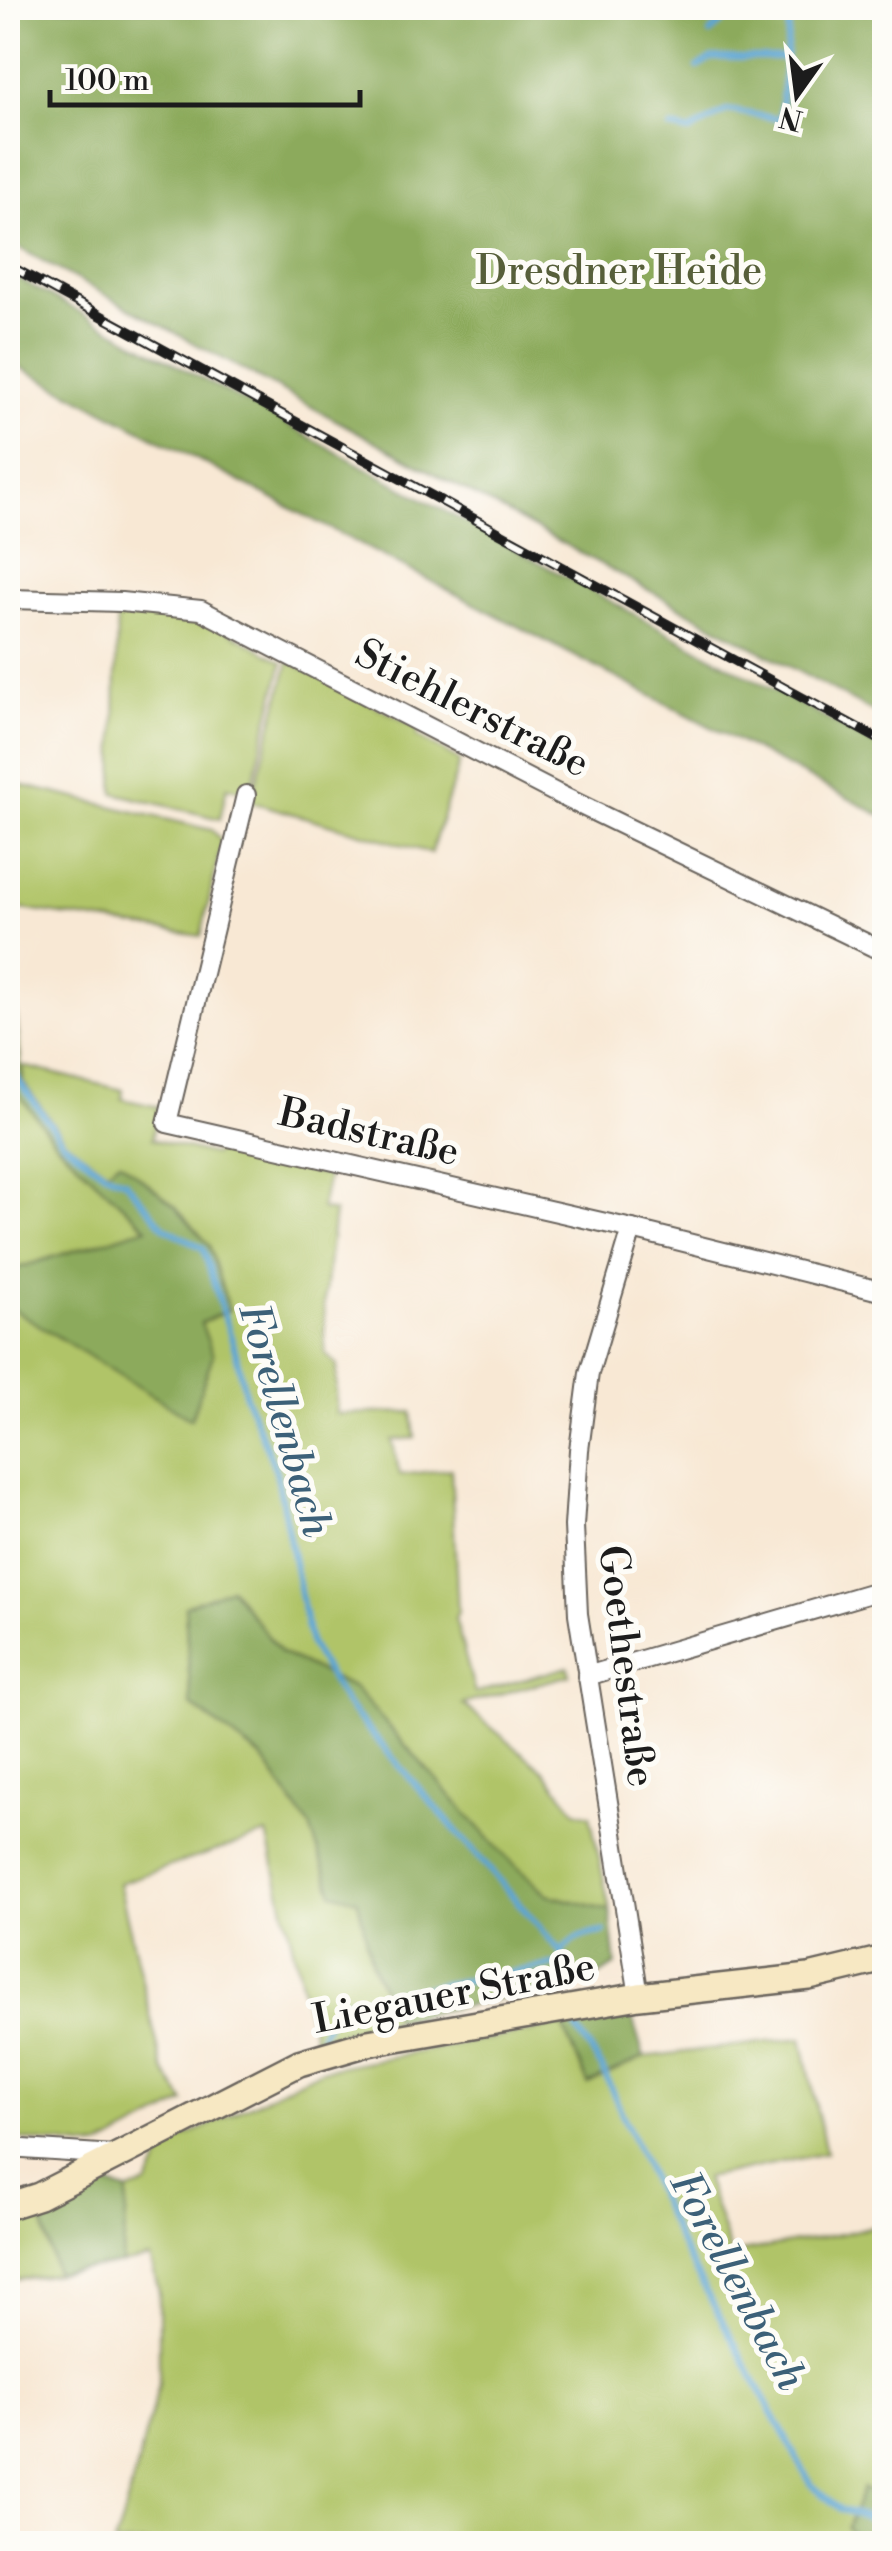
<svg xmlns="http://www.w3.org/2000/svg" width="892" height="2551" font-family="'Libre Bodoni',serif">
	<rect width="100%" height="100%" fill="#fdfcf7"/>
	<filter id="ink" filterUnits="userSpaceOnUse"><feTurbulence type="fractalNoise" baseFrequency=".01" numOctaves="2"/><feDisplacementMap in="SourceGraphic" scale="20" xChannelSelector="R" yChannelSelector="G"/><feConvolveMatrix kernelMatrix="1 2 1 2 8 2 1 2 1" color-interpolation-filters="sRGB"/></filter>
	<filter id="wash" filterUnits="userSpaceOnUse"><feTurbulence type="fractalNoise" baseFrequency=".0048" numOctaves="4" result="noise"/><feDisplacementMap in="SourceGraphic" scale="40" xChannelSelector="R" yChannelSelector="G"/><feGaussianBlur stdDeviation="2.25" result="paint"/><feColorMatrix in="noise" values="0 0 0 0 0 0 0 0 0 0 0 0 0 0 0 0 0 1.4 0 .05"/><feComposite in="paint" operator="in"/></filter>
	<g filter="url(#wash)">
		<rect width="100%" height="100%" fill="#f8e8d4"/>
		<g fill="#b0c468" stroke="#667042" stroke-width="2.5">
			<path d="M117,610L182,612L215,624L283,662L250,793L227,787L220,819L114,793Z"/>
			<path d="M289,661L418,728L417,736L460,761L431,853L251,802Z"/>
			<path d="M8,782L212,830L222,841L201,936L8,907Z"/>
			<path d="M23,1066L123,1090L122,1099L159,1107L152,1139L213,1155L221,1150L328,1176L321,1209L334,1212L324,1302L325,1353L337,1365L336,1414L412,1412L415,1438L392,1440L400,1475L451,1469L458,1612L455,1618L475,1693L568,1667L570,1675L463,1704L544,1771L576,1811L590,1815L610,1910L547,1895L501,1852L354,1688L281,1653L231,1588L185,1607L191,1705L262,1758L310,1827L333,1893L358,1900L372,1964L396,2020C369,2026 340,2030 315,2044L267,1834L119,1883L163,2069L185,2102L99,2148L8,2138V1306L200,1323L228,1309L209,1245L175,1206L106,1171L65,1141L23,1082Z"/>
			<path d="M8,1080L56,1143L147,1228L8,1271Z"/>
			<path d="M563,2025L588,2083L644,2057L802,2038L826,2153L705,2178L731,2254L845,2233L884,2223V2543L114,2544L121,2525L159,2384V2292L150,2258L122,2264L128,2191L147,2185L167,2146L321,2070Z"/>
			<path d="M39,2208L56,2274L8,2281V2218Z"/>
		</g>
		<g fill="#8caa5c" stroke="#54633c" stroke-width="2.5">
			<path d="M8,8H884V718L8,242Z"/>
			<path d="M8,273L884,750V817L8,361Z"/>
			<path d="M8,933L23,1082L65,1141L106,1171L120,1161L175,1206L209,1245L229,1310L201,1323L213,1355L191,1419L8,1306V1271L147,1228L56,1143L8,1080Z"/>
			<path d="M230,1588L281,1653L354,1688L501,1852L547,1895L610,1910L616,1965L593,1980L396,2020L372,1964L358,1900L333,1893L310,1827L262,1758L191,1705L185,1606Z"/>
			<path d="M631,2014L644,2057L588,2084L563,2025Z"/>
			<path d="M99,2183L128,2191L122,2264L56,2274L39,2208Z"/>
			<path d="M863,2488L884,2502V2543H860L847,2528Z"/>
		</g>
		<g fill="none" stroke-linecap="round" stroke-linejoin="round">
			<g stroke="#5ba5d3" stroke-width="6">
				<path d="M710,34L728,16L760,19L831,8"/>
				<path d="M698,67L712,58H785"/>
				<path d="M671,128L690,132L727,110L780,119L790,14"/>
				<path d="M8,1066L63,1142L105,1173L125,1181L164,1227L203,1248L236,1353L246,1397L276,1471L310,1644L345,1703L561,1952L566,1968"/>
				<path d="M561,1952C574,1938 585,1934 604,1932"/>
				<path d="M577,2029L601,2066L678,2240L811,2484L841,2510L884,2522"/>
				<path d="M321,2034L334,2010L344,2002L564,1963"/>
			</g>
		</g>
	</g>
	<g filter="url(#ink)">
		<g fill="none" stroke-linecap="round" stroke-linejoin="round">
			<g stroke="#69635c" stroke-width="22">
				<g id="street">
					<path d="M10,599L121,602L201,610L556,793L884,952"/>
					<path d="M246,795L167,1123L632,1229L884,1292"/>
					<path d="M632,1229L589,1373L579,1450L574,1526L578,1614L639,1996"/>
					<path d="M587,1676L884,1589"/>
					<path d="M8,2148L115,2155"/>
				</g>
			</g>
			<g stroke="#69635c" stroke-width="30">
				<path id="secondary" d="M8,2206L39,2196L299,2063L368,2043L639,1996L809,1977L884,1959"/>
			</g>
			<use href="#street" stroke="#fff" stroke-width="18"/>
			<use href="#secondary" stroke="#f7e8c3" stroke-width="25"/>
			<g stroke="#1c1c1c" stroke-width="10">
				<path id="rail" d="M8,265L884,742"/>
			</g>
			<use href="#rail" stroke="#fdfcf7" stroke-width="6" stroke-dasharray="19" stroke-linecap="butt"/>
		</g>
	</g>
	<g text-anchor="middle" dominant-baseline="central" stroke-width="10" stroke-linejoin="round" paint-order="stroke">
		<g font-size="40" fill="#575f3a" stroke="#fdfcf7">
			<text x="619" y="272">Dresdner Heide</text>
		</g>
		<g font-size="40" fill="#1c1c1c" stroke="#fdfcf7">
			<text transform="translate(472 709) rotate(27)">Stiehlerstraße</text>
			<text transform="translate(369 1133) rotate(13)">Badstraße</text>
			<text transform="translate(626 1666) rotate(83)">Goethestraße</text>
			<text transform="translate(454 1994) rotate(-11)">Liegauer Straße</text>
		</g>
		<g font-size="42" font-style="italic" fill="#3c6078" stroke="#fdfcf7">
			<text transform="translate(284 1420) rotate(74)">Forellenbach</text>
			<text transform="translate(737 2281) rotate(62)">Forellenbach</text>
		</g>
	</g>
	<rect width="892" height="2551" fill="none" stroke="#fdfcf7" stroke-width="40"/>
	<g transform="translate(797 95) rotate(194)" stroke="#fdfcf7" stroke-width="8" paint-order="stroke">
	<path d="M0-8L18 38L0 25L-18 38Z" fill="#1c1c1c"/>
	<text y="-15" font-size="28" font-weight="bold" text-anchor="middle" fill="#1c1c1c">N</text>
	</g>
	<path d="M50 90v15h310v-15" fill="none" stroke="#1c1c1c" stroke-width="5"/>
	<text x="65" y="90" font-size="30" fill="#1c1c1c" stroke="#fdfcf7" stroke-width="8" paint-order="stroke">100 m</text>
</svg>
